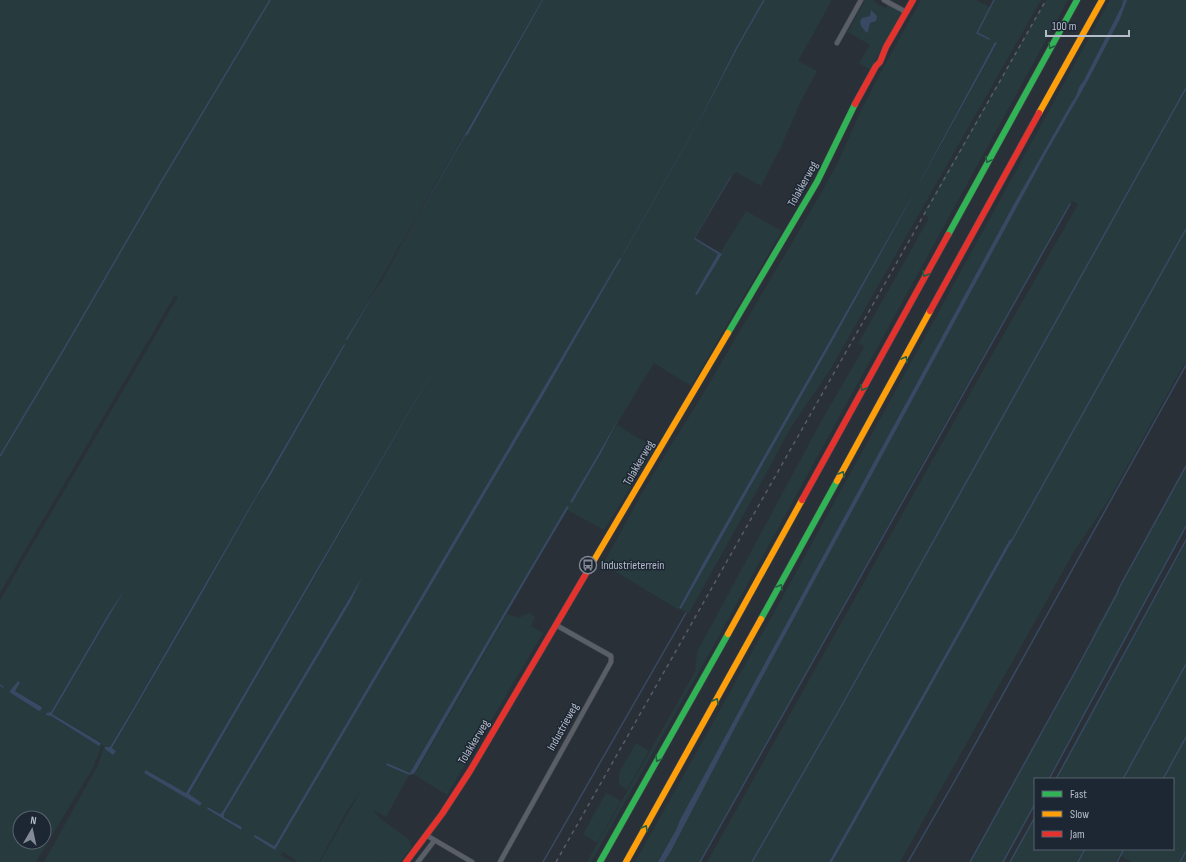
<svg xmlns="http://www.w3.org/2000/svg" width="1186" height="862" font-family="'Sofia Sans Condensed',sans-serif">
	<rect width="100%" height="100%" fill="#2a3038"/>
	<g fill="#273a3e" fill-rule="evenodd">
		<path d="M0,0H542L346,339L379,286L543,0H832L798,61L817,71L801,101L781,147L761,186L736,172L731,177H730L694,239L719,254H721L720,253L746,211L782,231L691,386L654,363L588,471L571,502L572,503L617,425L655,448L604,530L566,509L411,771L410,773L387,763L386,765L409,775L386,817L373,810L381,819L411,841L410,844L412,847L400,862H378L376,861L375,862H320L360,792L347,811L319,862H298L283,852L281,855L293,862H44L98,765L104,746L102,745L91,772L86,779L36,862H0V600L178,297L175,295L0,593ZM735,50L702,116L623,254L701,117ZM621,259L545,392L275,850L254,837L274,846L275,845ZM344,344L345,345L270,475L257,496L112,749L110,747ZM426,384L189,795L202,803L201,806L145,773L147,770L186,793ZM359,582L351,601L224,814V816L242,827L240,830L207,809L209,807L220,814L223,811ZM120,597L52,714L101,742L99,746L50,716L51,712L109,613ZM18,682L20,683L15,691L42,706L39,711L9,692ZM20,818H44V842H20Z"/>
		<path d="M865,0H874L873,1L886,9L888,5L901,13L870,70L859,63L870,45L846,31H848Z"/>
		<path d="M921,0H976L990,7L994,0H1041L830,370L791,427L754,496L689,613L681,609L832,342L997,44L995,43L918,185L702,565L679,608V610L603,564L646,486L701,397L820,195L838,162L863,106L889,57Z"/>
		<path d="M1046,0H1068L718,638L591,862H587L695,672L697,652L824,416L865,346L858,344L929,218L923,213Z"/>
		<path d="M1110,0H1186V365L1184,364L1108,501L1075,550L900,862H832L1012,541L1010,540L829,862H707L960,411L1078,204L1072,201L953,409L700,862H635C796,576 951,287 1110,0Z"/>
		<path d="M1186,467V527L1048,779H1035V804L1003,862H970L1085,655L1090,645L1094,632Z"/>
		<path d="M1186,542V862H1132L1119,855L1115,862H1010L1035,817V849H1173V779H1056Z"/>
		<path d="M529,613L535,617L531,626L543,633L447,795L413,774L417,771L507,614L518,618Z"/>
		<path d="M636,743L649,751L627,790L619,784V773Z"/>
		<path d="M606,793L621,801L597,843L583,834Z"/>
	</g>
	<g fill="#384963">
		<path d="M542,0H543L468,134L465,136L347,340L346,339L381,281Z"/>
		<path d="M1125,0H1127L1120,19L1086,84L1045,155L819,572L738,722L671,851L664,862H658L676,830L680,820L1014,204L1072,102C1079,94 1076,89 1083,82Z"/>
		<path d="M871,10L877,16L876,21L870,23L868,31L867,33C863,28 857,24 862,18L870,16Z"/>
		<path d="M995,42L997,43L832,342L681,609L679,608L702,565L916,189Z"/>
		<path d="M735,50L736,51L702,116L623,255V254L701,117Z"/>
		<path d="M730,177H731L695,238L722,254L697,295L695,294L718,254L694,239Z"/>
		<path d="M620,258L621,259L545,392L275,850L254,837L255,835L274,846L275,845Z"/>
		<path d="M344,344L345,345L270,476L257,496L194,607L112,748L113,749L116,751L113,755L105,749V747H110L131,712Z"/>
		<path d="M447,347L189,794L202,803L200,806L144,773L146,770L186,793Z"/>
		<path d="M620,417L601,453L572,503L570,502Z"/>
		<path d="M567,506L569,507C517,594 467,682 416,771L413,774L409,775L386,765L387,763L410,773L411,771Z"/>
		<path d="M1010,539L1012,541L853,825L832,862H829Z"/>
		<path d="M362,577L351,601L224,814V817L242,827L241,830L207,809L208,807L220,814L223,811Z"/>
		<path d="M125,589L52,714L101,743L99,746L51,716L46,715V713L51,712L109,613Z"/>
		<path d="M18,681L20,683L15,691L42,707L41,710L39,711L9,692Z"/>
	</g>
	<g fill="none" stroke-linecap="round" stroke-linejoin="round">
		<g stroke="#384963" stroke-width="1.5">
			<path d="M1123,6L1124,0"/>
			<path d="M989,39L977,33L994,0"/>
			<path d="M735,51L764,0"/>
			<path d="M0,456L64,349L161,182L270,0"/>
			<path d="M1011,542L1186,229"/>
			<path d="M0,685L3,687"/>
			<path d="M1049,779L1186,526"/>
			<path d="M1056,779L1186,540"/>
			<path d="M1123,779L1186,664"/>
			<path d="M1163,779L1186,737"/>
			<path d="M543,862L686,613"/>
			<path d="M700,862L1070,204"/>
			<path d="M752,862L837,714L1186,88"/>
			<path d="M908,862L958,775L1186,365"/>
			<path d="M970,862L1075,672L1117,594L1119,588L1186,466"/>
			<path d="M1003,862L1035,804"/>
			<path d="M1010,862L1035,817"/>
			<path d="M1078,862L1085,849"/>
			<path d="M1117,862L1124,849"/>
			<path d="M1180,862L1186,851"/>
		</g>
		<g stroke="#484c53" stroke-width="5.5">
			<g id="street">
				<path d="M884,0L906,12"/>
				<path d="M837,43L861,0"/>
				<path d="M426,835L472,862"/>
				<path d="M418,862L434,841"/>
				<path d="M500,862L611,662V656L556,625"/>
			</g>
		</g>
		<g stroke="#484c53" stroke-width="7">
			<g id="fast">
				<path d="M948,235L1077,0"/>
				<path d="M728,333L817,182L855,104"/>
				<path d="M761,619L837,481"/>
				<path d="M600,862L728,634"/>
			</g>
		</g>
		<g stroke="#484c53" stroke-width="7">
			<g id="slow">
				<path d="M1039,113L1102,0"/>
				<path d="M837,481L930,311"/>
				<path d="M587,572L728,333"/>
				<path d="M728,634L802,500"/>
				<path d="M626,862L761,619"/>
			</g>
		</g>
		<g stroke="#484c53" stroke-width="7">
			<g id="jam">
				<path d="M855,104L876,66L880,62L886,47L913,0"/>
				<path d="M930,311L1039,113"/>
				<path d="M802,500L948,235"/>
				<path d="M406,862L442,814L470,771L587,572"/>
			</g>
		</g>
		<use href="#street" stroke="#5a5e66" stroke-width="4.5"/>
		<use href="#fast" stroke="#30b455" stroke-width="6"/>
		<use href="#slow" stroke="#ff9f0a" stroke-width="6"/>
		<use href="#jam" stroke="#e5322d" stroke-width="6"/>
		<path stroke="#595d64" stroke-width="1.5" stroke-dasharray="4 4" stroke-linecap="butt" d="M556,862L1046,0"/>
	</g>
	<defs><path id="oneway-chevron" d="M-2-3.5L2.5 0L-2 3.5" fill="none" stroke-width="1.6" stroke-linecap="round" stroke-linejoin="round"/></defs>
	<g stroke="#255f41">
		<use href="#oneway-chevron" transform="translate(1051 46) rotate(119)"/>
		<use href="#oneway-chevron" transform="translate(988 160) rotate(119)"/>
		<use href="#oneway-chevron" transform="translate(925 274) rotate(119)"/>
		<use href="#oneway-chevron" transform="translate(905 359) rotate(-61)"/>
		<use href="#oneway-chevron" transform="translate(863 388) rotate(119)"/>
		<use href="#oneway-chevron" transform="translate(842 474) rotate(-61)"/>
		<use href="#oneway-chevron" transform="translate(780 587) rotate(-61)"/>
		<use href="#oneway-chevron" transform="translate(716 701) rotate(-61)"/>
		<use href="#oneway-chevron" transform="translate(658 759) rotate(119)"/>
		<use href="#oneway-chevron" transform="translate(645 828) rotate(-61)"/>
	</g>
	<defs>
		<g id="bus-ring" transform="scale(0.9)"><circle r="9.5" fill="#1d2633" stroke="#848b96" stroke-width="1.5"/><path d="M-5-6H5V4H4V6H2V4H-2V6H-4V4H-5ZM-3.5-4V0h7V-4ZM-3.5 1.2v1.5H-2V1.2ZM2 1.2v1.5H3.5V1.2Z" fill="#848b96"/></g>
	</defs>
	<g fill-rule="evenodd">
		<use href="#bus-ring" x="588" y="565"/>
	</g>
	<g text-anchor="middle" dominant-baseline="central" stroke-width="3" stroke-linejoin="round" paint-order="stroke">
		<g font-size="12" fill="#b4bcc9" stroke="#1d2633">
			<text transform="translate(803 184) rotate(-61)">Tolakkerweg</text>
			<text transform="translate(639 463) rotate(-60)">Tolakkerweg</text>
			<text transform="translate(563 727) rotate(-61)">Industrieweg</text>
			<text transform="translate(474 742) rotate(-59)">Tolakkerweg</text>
		</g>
		<g font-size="12" fill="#b4bcc9" stroke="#1d2633" text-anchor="start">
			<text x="601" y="565">Industrieterrein</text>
		</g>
	</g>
	<rect x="1034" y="778" width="140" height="72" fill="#1d2633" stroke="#59626f"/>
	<rect x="1042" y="791" width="20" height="6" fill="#30b455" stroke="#59626f"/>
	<text x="1070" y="798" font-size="12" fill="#b4bcc9">Fast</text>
	<rect x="1042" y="811" width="20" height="6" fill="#ff9f0a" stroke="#59626f"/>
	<text x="1070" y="818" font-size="12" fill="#b4bcc9">Slow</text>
	<rect x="1042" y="831" width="20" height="6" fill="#e5322d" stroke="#59626f"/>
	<text x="1070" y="838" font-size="12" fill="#b4bcc9">Jam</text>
	<g transform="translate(32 830) rotate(9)"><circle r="19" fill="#1d2633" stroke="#59626f"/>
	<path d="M0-3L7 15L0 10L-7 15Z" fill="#848b96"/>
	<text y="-6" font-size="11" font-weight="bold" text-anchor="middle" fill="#b4bcc9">N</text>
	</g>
	<path d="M1046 30v6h83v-6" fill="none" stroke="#b4bcc9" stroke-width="2"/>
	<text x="1052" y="30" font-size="12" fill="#b4bcc9" stroke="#1d2633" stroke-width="3" paint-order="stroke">100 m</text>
</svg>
